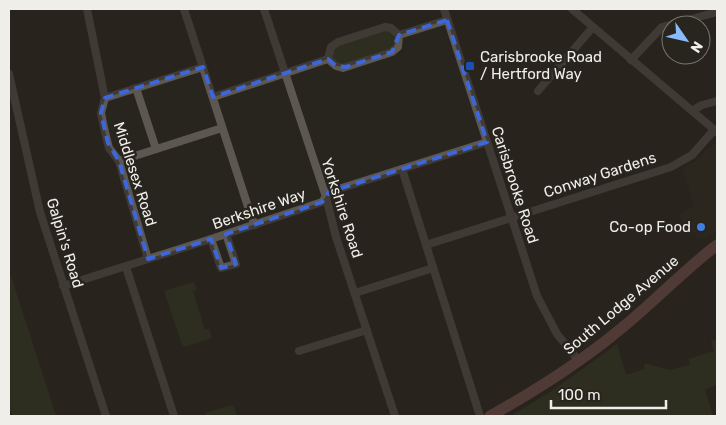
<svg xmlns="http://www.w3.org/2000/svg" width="726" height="425" font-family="Rubik,sans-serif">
	<rect width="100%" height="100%" fill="#28241e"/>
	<path fill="#312b1f" d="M714,143L717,146V231L706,238L697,237L678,215L694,207L683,168L696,161Z"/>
	<g fill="#363a24">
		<path d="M385,30L393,32C397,39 397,42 393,48L343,65L335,61L332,56L333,48L337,45Z"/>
		<path d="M9,270L56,416H13L9,409Z"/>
		<path d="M194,282L197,290L193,291L205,330L209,329L212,338L183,347L164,291Z"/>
		<path d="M717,340V384L705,390L713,416H511L555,389L617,344L626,375L645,369L644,364H647L670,370L690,365L689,359L714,351L711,341Z"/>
		<path d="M233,405L237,416H206L205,413Z"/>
	</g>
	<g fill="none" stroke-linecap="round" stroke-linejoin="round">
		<g stroke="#5c5851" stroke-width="8">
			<path d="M87,9L105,98L101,113L105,132L109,148L119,161L148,259"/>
			<path d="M184,9L251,216L255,225"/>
			<path d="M264,9L326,197L336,237L395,416"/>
			<path d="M444,9L537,296L557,334L579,361"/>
			<path d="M572,9L717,132"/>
			<path d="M328,59L331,47L338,42L385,27L391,28L399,35L447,20"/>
			<path d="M631,60L662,27L717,12"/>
			<path d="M9,74L40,212L106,416"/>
			<path d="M136,88L156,149"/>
			<path d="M538,91L593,27"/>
			<path d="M213,97L328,59L336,66L343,68L392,52L398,47L399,35"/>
			<path d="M105,98L203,67"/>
			<path d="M692,111L702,105L717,101"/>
			<path d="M119,161L222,128"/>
			<path d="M402,169L480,416"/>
			<path d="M211,239L221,268L236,264L226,234"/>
			<path d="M426,245L671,167L692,155L714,130"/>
			<path d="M126,267L174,416"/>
			<path d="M63,286L211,239L322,202L329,192L487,142"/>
			<path d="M355,293L433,268"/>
			<path d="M299,351L367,330"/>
		</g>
		<path stroke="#825656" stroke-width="11" d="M490,416C537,390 581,362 623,327C655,301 684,270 717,245"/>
	</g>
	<path d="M0 0H726V425H0ZM447,20L487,142L329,192L322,202L226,234L236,264L221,268L211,239L148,259L119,161L108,143L101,113L105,98L203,67L213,97L328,59L336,66L346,67L392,52L399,35Z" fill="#28241e" fill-opacity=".55" fill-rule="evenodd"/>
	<path fill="none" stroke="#3d66db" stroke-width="4" stroke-dasharray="10 6" stroke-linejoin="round" d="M447,20L487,142L329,192L322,202L226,234L236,264L221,268L211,239L148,259L119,161L108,143L101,113L105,98L203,67L213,97L328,59L336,66L346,67L392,52L399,35Z"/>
	<rect fill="#1a4fb4" stroke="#28241e" stroke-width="2" x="465" y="61" width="10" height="10" rx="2.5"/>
	<circle fill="#3f7fe0" stroke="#28241e" stroke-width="2" cx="701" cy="227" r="5"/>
	<g text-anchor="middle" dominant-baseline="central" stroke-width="5" stroke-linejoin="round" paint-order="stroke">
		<g font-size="15" fill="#f0eee9" stroke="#28241e" text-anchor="start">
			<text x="480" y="57">Carisbrooke Road<tspan x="480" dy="17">/ Hertford Way</tspan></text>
			<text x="691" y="227" text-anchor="end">Co-op Food</text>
		</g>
		<g font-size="15" fill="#f0eee9" stroke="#28241e">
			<text transform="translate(135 174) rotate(72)">Middlesex Road</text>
			<text transform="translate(600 175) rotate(-18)">Conway Gardens</text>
			<text transform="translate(515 185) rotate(72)">Carisbrooke Road</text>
			<text transform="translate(342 208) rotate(72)">Yorkshire Road</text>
			<text transform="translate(259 209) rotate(-19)">Berkshire Way</text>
			<text transform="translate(65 243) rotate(73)">Galpin's Road</text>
			<text transform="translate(621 305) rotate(-40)">South Lodge Avenue</text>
		</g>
	</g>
	<rect width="726" height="425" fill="none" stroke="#f0eee9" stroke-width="20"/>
	<g transform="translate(686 40) rotate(124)"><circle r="24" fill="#28241e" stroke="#78756f"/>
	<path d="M0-4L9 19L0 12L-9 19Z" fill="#88bbfc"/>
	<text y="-8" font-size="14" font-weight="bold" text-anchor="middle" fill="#f0eee9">N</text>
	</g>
	<path d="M551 400v8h115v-8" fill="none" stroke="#f0eee9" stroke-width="2.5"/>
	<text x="558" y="400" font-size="15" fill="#f0eee9" stroke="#28241e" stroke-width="4" paint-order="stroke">100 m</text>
</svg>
